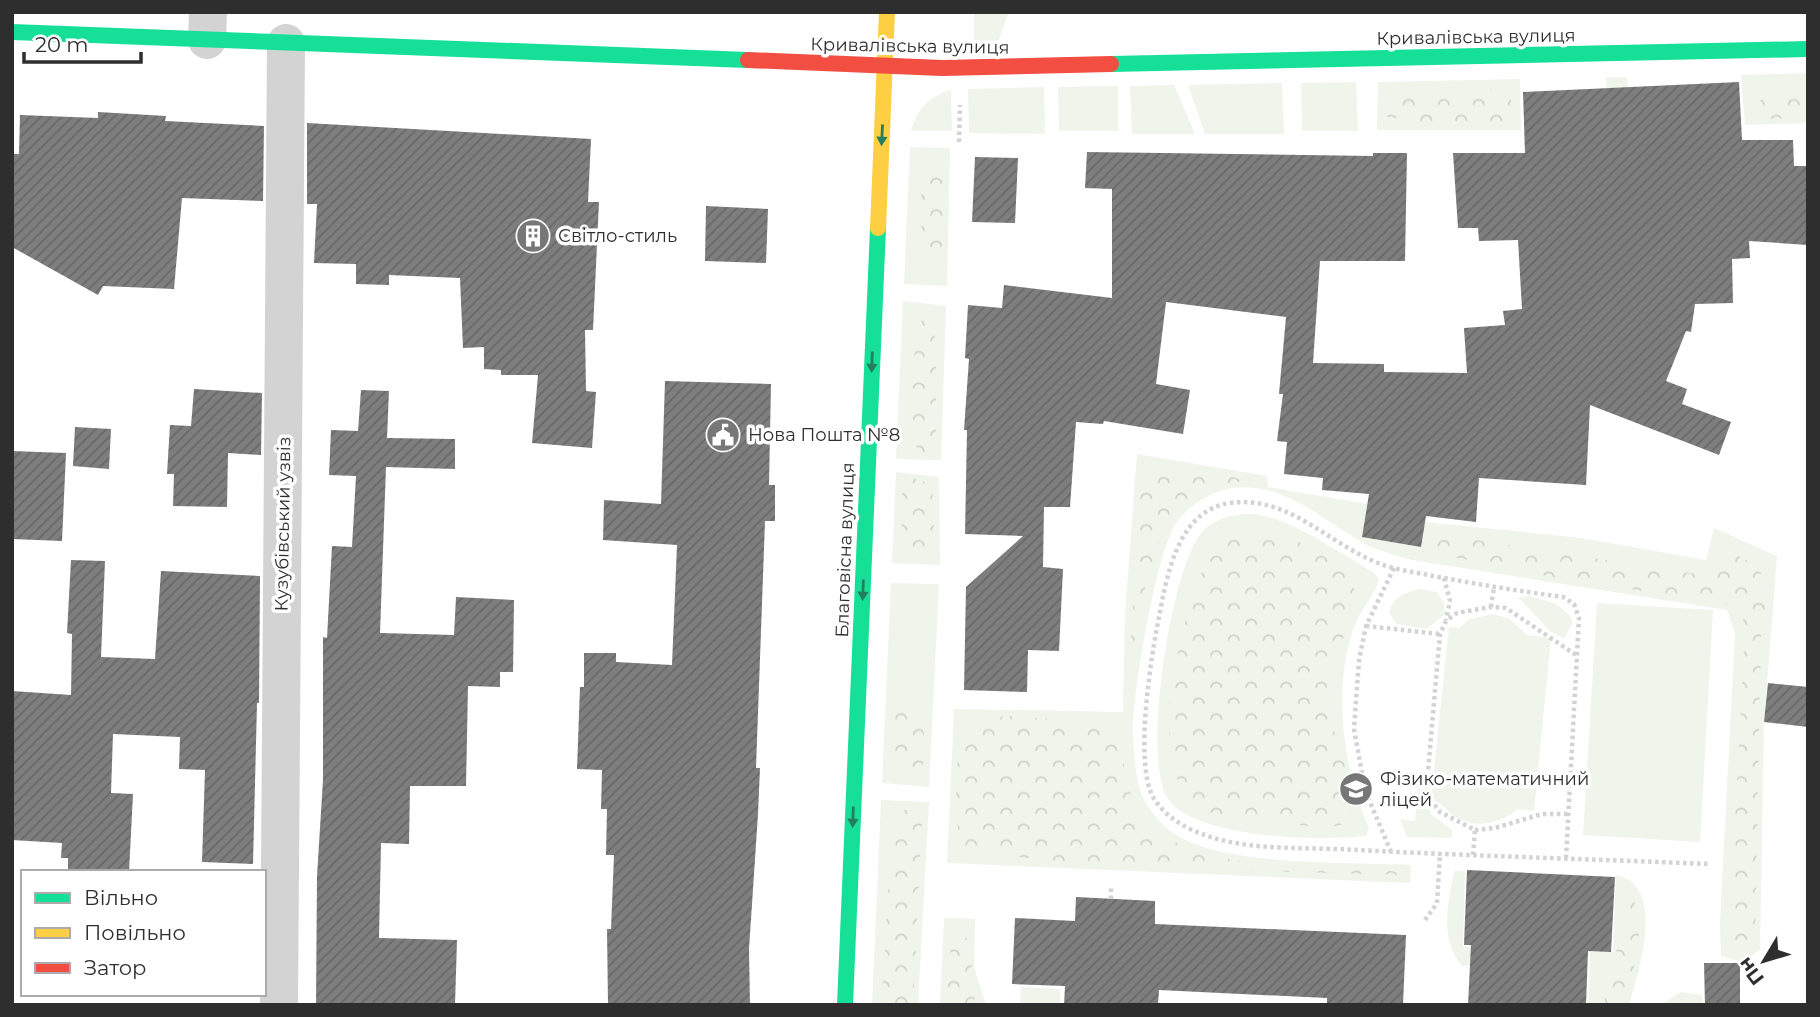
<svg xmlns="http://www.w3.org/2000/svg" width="1820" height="1017" font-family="Montserrat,sans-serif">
	<defs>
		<pattern id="forest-crowns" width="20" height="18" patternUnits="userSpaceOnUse" patternTransform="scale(1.75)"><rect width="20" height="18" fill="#eff5eb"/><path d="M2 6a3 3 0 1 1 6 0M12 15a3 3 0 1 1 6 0" fill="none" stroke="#cdd2ca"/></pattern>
		<pattern id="building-hatch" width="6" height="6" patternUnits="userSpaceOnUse" patternTransform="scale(1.75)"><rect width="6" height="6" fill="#7e7e7e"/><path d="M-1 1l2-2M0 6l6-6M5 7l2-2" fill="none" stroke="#686868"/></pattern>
	</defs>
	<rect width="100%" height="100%" fill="#fff"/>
	<g fill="#eff5eb">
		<path d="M974,12H1009L996,47L974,44Z"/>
		<path d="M1808,73V123L1745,125L1741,75Z"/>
		<path d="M1606,77H1627L1632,127L1609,106Z"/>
		<path d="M1520,79L1521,130H1377L1378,82Z"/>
		<path d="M1356,82L1358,131H1302L1301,83Z"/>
		<path d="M1282,83L1284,134H1205L1188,85Z"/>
		<path d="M1174,85L1195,134H1132L1130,86Z"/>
		<path d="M1118,86V131H1059L1058,87Z"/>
		<path d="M1044,87L1045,134L969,133L968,89Z"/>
		<path d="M951,90L952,131H911C917,109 929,96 951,90Z"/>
		<path d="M910,147L950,148L947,286L904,284Z"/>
		<path d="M903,301L946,306L941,460L896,459Z"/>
		<path d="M1137,454L1267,476L1268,487L1367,504L1362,537L1420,547L1425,522L1581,538L1706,560L1714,528L1777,556L1764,722L1760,950L1742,962L1721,956L1720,922L1735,633L1727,610L1412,560C1395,555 1377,551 1362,542C1323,520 1282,481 1233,488C1214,490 1191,504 1179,519C1157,544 1133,692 1133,729C1133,748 1135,769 1139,787C1144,805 1158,822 1173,833C1223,867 1349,862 1411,865L1410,883L947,863L954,709L1123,712L1125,613Z"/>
		<path d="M896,472L939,477L940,565L892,563Z"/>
		<path d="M1256,514C1298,522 1336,551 1373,572L1379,579C1375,595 1360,610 1354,627C1332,687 1343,771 1369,828L1366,836C1322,841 1195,839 1168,799C1141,761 1171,567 1202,532C1216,517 1236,513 1256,514Z"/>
		<path d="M891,583L939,584L929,787L882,783Z"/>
		<path d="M1420,589L1437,592L1444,603L1445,614L1427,629L1397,624L1389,613C1393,596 1405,593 1420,589Z"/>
		<path d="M1529,596C1547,601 1564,603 1573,622L1564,639L1550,631L1518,597Z"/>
		<path d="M1597,603L1713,610L1700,842L1583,835Z"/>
		<path d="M1493,614L1510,619L1527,635L1551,638L1534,811L1518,809C1501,823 1475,830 1454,816C1446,811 1442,802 1431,800L1449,627L1459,628L1470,619Z"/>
		<path d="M1418,783L1431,814L1453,831L1451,838L1407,837L1400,819L1415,821Z"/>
		<path d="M881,800L929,802L918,1005H872Z"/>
		<path d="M1454,871H1465L1463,946L1472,947L1471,965L1462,966C1439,938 1448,904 1454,871Z"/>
		<path d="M1616,875C1667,885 1639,972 1629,1005H1588L1590,950L1613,951Z"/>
		<path d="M944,918L975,919L974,967L986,1005H940Z"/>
		<path d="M1021,987L1060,989V1005H1020Z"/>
		<path d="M1681,992L1702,995L1703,1005H1661Z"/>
	</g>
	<g fill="url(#forest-crowns)">
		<path d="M1492,89L1511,99V123H1422L1384,116C1385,106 1389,97 1399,93Z"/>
		<path d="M1808,94V118L1753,119L1756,103L1761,100Z"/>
		<path d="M939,159C949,174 945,245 938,264C915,244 920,199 924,172Z"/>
		<path d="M924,317L931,318L936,340V455L919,453C908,436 911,332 924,317Z"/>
		<path d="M1158,466L1234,477L1244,481C1229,484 1211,486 1197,493C1147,522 1144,611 1130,659L1140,498L1148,474Z"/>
		<path d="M909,477L928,483C940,506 933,531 930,556L910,558C900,546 896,487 909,477Z"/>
		<path d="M1268,531C1289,536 1308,546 1326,558C1393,601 1326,636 1327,694C1327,723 1343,748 1347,776C1349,790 1349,805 1351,819C1339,832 1301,825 1284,823C1259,819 1205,819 1188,800C1174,784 1167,733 1169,713C1171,676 1192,571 1218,547C1231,535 1251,532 1268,531Z"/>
		<path d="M1444,535L1696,574C1712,572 1718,558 1734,554C1781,575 1764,597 1761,637L1755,932L1754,947L1749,954L1743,953L1735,945L1730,913L1745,628L1741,609L1725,603L1562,579L1449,556L1433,546L1435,537Z"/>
		<path d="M902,706L920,714L924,734L923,769L914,778L896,774L890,765L891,716L894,709Z"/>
		<path d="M1009,716C1036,719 1073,717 1098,728C1131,743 1122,789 1140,816C1150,831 1168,839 1184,846C1201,853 1222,859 1240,861C1269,865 1389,864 1403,875L1116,867L970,852L962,848C954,824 952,749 968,729C977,719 997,717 1009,716Z"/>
		<path d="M910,809L918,812L922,820L913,1005H881L892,834L901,811Z"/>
		<path d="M1633,899C1647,930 1634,975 1621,1005H1604L1607,981Z"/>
		<path d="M955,928L960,929C976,943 970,983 976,1005H946L949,958Z"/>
	</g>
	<g fill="url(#building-hatch)">
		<path d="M1739,82L1742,140H1793L1794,166H1808V245L1749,241L1750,258L1732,259L1733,303L1695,304L1691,332L1686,331L1666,381L1687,389L1682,404L1731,422L1719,455L1590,405L1586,485L1479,478L1476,522L1426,516L1421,547L1362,537L1369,494L1322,490L1323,478L1284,474L1287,442L1277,441L1283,394H1279L1286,317L1166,302L1156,384L1190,390L1183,434L1104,421L1103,424L1076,422L1070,507H1044L1043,567L1063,569L1059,651L1028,650L1027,692L964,690L966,587L1023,536L965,534L967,430H964L969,359L965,358L968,305L1002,308L1004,285L1112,298V189L1085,188L1087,152L1373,156V153H1407L1405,261H1320L1313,363L1384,364V372L1467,373L1464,328L1505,325L1503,311L1522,309L1518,240L1479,241L1478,228H1458L1453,153H1525L1523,92Z"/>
		<path d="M98,112L166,116L165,121L264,126L263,201L182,198L174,289L103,286L98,295L12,247V154H19L20,115L98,118Z"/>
		<path d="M307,123L591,139L588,202H599L593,330H585L586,391L596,392L592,448L532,443L538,375H501V370L484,369V347L463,348L460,278L389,275V285L356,284V264L314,263L317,204H307Z"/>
		<path d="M975,157L1018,158L1015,223L972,222Z"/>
		<path d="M706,206L768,209L766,263L705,261Z"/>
		<path d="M665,381L771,384L769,485H775V521H765L756,768H760L758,814L749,949L750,1005H608L607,929H611L614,855H606L607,809H601L602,770L577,769L580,687H584V653H616V662L672,665L677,545L603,540L604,500L661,504Z"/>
		<path d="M194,389L262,393L261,455L228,453L227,507L173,506L174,474H167L170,425L191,426Z"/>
		<path d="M361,390L389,391L387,438L455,439V469L386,467L380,633L454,635L456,597L514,600L513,672H500V687L468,686L466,786H410L409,844L381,843L379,938L457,940L455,1005H316L317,876L323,780V637L327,638L332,546L352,547L356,476L329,475L331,430L358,431Z"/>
		<path d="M75,427L111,429L109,469L73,466Z"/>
		<path d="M12,451L66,453L62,541L12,539Z"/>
		<path d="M71,560L105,561L101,657L155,659L161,571L260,576L259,703H257L253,864L202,862L205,770L179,769L180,737L113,734L111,793L133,794L129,872H68V858H61L62,843L12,840V691L71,695L72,634L67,633Z"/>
		<path d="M1768,683L1808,687V727L1764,722Z"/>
		<path d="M1467,870L1615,877L1611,952L1588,951L1586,1005H1468L1471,945H1464Z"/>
		<path d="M1076,897L1155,901V924L1406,935L1403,1005H1327V998L1159,990L1158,1005H1064L1065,986L1012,984L1015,918L1075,921Z"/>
		<path d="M1704,963H1740V1005H1705Z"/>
	</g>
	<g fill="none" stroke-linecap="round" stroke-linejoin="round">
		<g stroke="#d3d3d3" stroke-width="4.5" stroke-dasharray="3.5 3.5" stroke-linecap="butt">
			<path d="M959,142L960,105"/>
			<path d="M1444,578L1450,601L1446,620"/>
			<path d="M1491,607L1494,587"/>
			<path d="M1366,626L1440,634"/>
			<path d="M1475,830L1495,828L1542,814H1568"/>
			<path d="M1391,852L1365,790L1354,729L1359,660L1366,626L1394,568"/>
			<path d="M1473,855L1475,830L1440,812L1426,794L1440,634L1446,621L1457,613L1491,607L1506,608L1576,655"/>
			<path d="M1566,858L1579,618L1574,604L1563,597C1519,591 1476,584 1433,576C1415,572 1395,570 1378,563C1327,543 1289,495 1230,503C1178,510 1167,575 1159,617C1151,657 1134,762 1153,797C1166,819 1190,831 1214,838C1258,851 1311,847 1357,850C1474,856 1591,859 1708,864"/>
			<path d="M1111,899V885"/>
			<path d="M1425,920L1437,903L1440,853"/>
		</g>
		<g stroke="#d3d3d3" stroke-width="38">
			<path d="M207,40L208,12"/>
			<path d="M279,1005L286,43"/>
		</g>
		<g stroke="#16e098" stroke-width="16">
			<path d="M12,32L748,60"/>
			<path d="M1111,64L1808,49"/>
			<path d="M845,1005L878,228"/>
		</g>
		<path stroke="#ffcf43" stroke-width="16" d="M878,228L887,12"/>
		<path stroke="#f24e42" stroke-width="16" d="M748,60L942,68L1111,64"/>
	</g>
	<defs><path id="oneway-solid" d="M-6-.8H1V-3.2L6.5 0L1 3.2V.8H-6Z" transform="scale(1.75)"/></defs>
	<g fill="#237e5e">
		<use href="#oneway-solid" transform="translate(882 135) rotate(93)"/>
		<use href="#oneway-solid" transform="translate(872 362) rotate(92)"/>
		<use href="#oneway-solid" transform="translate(863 590) rotate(92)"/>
		<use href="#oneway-solid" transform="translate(853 817) rotate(92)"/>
	</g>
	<defs>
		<g id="building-disc" transform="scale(1.75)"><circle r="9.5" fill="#777" stroke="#fff"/><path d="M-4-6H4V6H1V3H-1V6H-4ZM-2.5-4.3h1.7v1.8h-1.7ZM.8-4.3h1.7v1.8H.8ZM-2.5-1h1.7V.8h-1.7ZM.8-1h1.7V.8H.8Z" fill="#fff"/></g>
		<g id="civic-disc" transform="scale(1.75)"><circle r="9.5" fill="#777" stroke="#fff"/><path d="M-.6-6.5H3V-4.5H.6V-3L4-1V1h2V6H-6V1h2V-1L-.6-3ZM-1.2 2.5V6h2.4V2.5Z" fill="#fff"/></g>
		<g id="school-disc" transform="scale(1.75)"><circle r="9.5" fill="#777" stroke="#fff"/><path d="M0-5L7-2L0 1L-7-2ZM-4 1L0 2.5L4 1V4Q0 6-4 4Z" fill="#fff"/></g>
	</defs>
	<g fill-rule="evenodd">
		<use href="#building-disc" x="533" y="236"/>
		<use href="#civic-disc" x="723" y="435"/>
		<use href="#school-disc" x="1356" y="789"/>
	</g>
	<g text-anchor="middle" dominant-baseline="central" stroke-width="7" stroke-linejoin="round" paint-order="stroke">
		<g font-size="18" fill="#2e2e2e" stroke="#fff">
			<text transform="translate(1476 37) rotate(-1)">Кривалівська вулиця</text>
			<text transform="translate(910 46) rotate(1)">Кривалівська вулиця</text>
			<text transform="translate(283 524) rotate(-89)">Кузубівський узвіз</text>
			<text transform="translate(845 550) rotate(-88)">Благовісна вулиця</text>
		</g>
		<g font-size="18" fill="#2e2e2e" stroke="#fff" text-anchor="start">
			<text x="558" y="236">Світло-стиль</text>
			<text x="748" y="435">Нова Пошта №8</text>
			<text x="1380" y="779">Фізико-математичний<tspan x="1380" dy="21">ліцей</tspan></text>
		</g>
	</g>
	<rect width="1820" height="1017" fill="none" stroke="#2e2e2e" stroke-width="28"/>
	<rect x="21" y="870" width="245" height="126" fill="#ffffff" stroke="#ababab" stroke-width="2"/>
	<rect x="35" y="893" width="35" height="10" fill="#16e098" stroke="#ababab" stroke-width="2"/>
	<text x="84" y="905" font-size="21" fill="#2e2e2e">Вільно</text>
	<rect x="35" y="928" width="35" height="10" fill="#ffcf43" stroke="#ababab" stroke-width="2"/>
	<text x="84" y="940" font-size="21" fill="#2e2e2e">Повільно</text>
	<rect x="35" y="963" width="35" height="10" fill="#f24e42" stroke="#ababab" stroke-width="2"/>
	<text x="84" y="975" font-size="21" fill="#2e2e2e">Затор</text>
	<g transform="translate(1764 961) rotate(232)" stroke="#ffffff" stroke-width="5" paint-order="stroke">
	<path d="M0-5L12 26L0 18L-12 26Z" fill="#2e2e2e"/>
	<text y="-10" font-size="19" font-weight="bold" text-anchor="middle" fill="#2e2e2e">Пн</text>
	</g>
	<path d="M24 52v10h117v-10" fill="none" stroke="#2e2e2e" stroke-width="3.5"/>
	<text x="35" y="52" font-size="21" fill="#2e2e2e" stroke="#ffffff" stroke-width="5" paint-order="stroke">20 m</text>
</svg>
